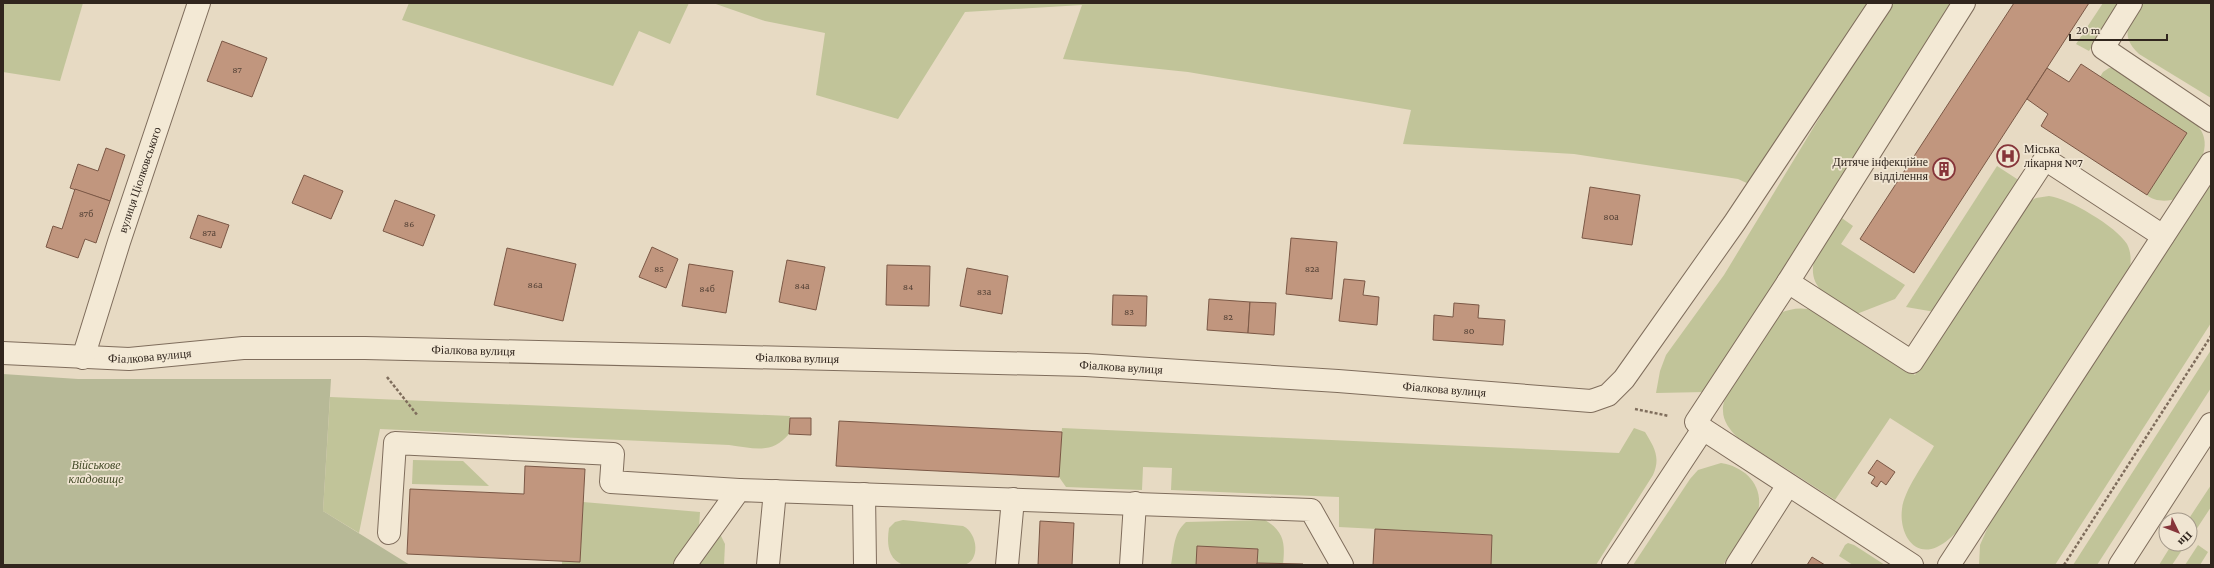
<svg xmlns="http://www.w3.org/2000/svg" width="2214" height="568" font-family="'Crimson Pro',serif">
	<rect width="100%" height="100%" fill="#e7dac3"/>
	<g fill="#c1c499">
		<path d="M3,3H83L60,81L3,72Z"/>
		<path d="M409,3H689L670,44L639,31L613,86L402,20Z"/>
		<path d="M713,3H1873L1751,185L1738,179L1574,154L1403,144L1411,110L1188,72L1063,59L1082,5L965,12L898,119L816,95L825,33L765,21Z"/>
		<path d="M1889,3H1952L1705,392L1656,393L1660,371L1666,355L1724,275Z"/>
		<path d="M2103,3H2120L2089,51L2076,44Z"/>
		<path d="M2140,3H2211V98L2139,54C2119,35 2129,23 2140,3Z"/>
		<path d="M2109,68H2113L2192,119C2197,125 2203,131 2204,138C2209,158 2187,181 2178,198C2169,202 2154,202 2147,195L2187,133L2100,77L2103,72Z"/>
		<path d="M1997,166L2020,181L1935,312L1906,307Z"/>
		<path d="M2211,183V323L2055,565H1979L1980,545L1995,511Z"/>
		<path d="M2049,196C2068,198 2117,227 2127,244C2132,254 2131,263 2129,274L1959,530C1952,536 1946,543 1937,547C1912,558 1899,531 1902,509C1904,490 1924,464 1934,446L1890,418L1835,500L1737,437C1730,430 1723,421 1723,411C1721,390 1766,333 1780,313C1793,308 1802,307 1816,311L1915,375L2027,203L2036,198Z"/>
		<path d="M1839,216L1853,226L1841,244L1905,285L1895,299L1854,315C1844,307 1833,301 1824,293C1797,269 1826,237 1839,216Z"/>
		<path d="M2211,350V388L2097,565H2073Z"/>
		<path d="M330,397L790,416L789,434C771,455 754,448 729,445L380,429L359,533L323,511Z"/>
		<path d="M1062,428L1619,453L1634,428L1645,432C1654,447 1661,457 1653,475L1596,565H1491L1492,535L1339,527V497L1171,490L1172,468L1143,467L1142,490L1066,487L1059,477Z"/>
		<path d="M413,460L463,461L489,486L412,484Z"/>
		<path d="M1721,463C1746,467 1764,486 1758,512L1723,565H1633L1690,479L1698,470Z"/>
		<path d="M2211,485V507L2190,539V520H2188Z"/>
		<path d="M583,502L700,512L699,528L675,565H562V561L580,562Z"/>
		<path d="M903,520L963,526C978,533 981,562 963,565L901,564C887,557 887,542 889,528L895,522Z"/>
		<path d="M1265,520C1285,532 1285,544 1283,565H1171C1174,550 1173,533 1186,522Z"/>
		<path d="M719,532L725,544L724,565H697Z"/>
		<path d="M1848,543L1854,545L1885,565H1853L1839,556L1845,545Z"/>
		<path d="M2172,544H2186L2172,565H2159Z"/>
		<path d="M2198,545L2208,552L2200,565H2185Z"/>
	</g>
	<path fill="#b7b997" d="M3,374L78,379H331L323,511L410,565H3Z"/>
	<g fill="#c1967e" stroke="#7b5846">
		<path d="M2014,3H2089L1914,273L1860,239Z"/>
		<path d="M222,41L267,58L252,97L207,81Z"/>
		<path d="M2081,64L2187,133L2147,195L2041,126L2048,114L2027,99L2047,68L2069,82Z"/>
		<path d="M106,148L125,155L110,201L70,188L78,164L98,171Z"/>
		<path d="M304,175L343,191L331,219L292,203Z"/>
		<path d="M1590,187L1640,195L1632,245L1582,238Z"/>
		<path d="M75,189L110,201L96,243L85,239L78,258L46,247L53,226L62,229Z"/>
		<path d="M395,200L435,215L423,246L383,231Z"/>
		<path d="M198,215L229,225L221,248L190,238Z"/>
		<path d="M1291,238L1337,242L1332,299L1286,294Z"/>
		<path d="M652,247L678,259L666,288L639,277Z"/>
		<path d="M507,248L576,264L563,321L494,305Z"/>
		<path d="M787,260L825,267L816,310L779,302Z"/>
		<path d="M689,264L733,271L726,313L682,306Z"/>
		<path d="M887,265L930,266L929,306L886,305Z"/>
		<path d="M967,268L1008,276L1002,314L960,306Z"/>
		<path d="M1344,279L1365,281L1363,295L1379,297L1377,325L1339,321Z"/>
		<path d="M1113,295L1147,296L1146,326L1112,325Z"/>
		<path d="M1209,299L1250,302L1248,333L1207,330Z"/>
		<path d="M1250,302L1276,303L1274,335L1248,333Z"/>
		<path d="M1454,303L1479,305L1478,318L1505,320L1503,345L1433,340L1434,315L1453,317Z"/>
		<path d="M790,418H811V435L789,434Z"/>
		<path d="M839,421L1062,432L1059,477L836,466Z"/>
		<path d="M1877,460L1895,472L1886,485L1881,481L1877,487L1871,483L1875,477L1868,473Z"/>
		<path d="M525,466L585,469L580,562L407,554L410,489L524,494Z"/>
		<path d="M1040,521L1074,523L1072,565H1038Z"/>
		<path d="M1375,529L1492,535L1491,565H1373Z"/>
		<path d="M1197,546L1258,549L1257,565H1196Z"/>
		<path d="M1812,557L1825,565H1807Z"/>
		<path d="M1257,563L1303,564V565H1257Z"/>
	</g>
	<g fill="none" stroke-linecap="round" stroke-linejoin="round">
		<g stroke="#7f6d5c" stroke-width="24">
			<g id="minor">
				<path d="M2131,3L2103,48L2211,121"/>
				<path d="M1788,282L1912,362L2045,159L2163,236"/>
				<path id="s1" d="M3,353L129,359L243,348H365L1086,365L1338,381L1591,401L1608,395L1624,379L1735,222L1881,3"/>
				<path id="s2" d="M83,358L119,242L199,3"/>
				<path d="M864,494L865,565"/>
				<path d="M389,533L395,443L613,454L611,482L739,490"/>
				<path d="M685,565L739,490L1311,510L1342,565"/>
				<path d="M768,565L775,491"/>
				<path d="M1007,565L1013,499"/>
				<path d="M1131,565L1135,503"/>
				<path d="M1613,565L1703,429"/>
				<path d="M1737,565L1788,485"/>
				<path d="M1912,565L1703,429L1696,422L1788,282L1964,3"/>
				<path d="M1949,565L2211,163"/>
				<path d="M2120,565L2211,424"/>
			</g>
		</g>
		<g stroke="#7f6d5c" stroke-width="2.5" stroke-dasharray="3 2" stroke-linecap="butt">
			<path d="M387,377L418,416"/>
			<path d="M1635,409L1669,416"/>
			<path d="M2064,565L2211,336"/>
		</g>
		<use href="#minor" stroke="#f3e9d5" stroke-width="22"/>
	</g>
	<defs>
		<g id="hospital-ring" transform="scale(1.15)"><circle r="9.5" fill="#f0e5d2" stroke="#86353a" stroke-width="1.5"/><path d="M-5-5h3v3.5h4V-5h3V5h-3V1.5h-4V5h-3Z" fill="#86353a"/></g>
		<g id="building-ring" transform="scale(1.15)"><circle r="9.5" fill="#f0e5d2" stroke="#86353a" stroke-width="1.5"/><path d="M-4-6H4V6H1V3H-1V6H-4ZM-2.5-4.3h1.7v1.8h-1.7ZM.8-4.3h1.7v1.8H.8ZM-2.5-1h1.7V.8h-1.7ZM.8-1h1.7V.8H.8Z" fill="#86353a"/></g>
	</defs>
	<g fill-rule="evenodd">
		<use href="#hospital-ring" x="2008" y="156"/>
		<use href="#building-ring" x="1944" y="169"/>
	</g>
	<g text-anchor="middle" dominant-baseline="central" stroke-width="3.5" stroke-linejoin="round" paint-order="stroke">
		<g font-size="10" fill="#554236">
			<text x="237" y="69">87</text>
			<text x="86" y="213">87б</text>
			<text x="1611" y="216">80а</text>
			<text x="409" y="223">86</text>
			<text x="209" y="232">87а</text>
			<text x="659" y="268">85</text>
			<text x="1312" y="268">82а</text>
			<text x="535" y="284">86а</text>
			<text x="802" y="285">84а</text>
			<text x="908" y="286">84</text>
			<text x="707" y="288">84б</text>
			<text x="984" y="291">83а</text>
			<text x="1129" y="311">83</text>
			<text x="1228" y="316">82</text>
			<text x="1469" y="330">80</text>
		</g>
		<g font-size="12" fill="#31261e" stroke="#f0e5d2" text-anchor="start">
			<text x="2024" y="149">Міська<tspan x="2024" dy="14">лікарня №7</tspan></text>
			<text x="1928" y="162" text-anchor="end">Дитяче інфекційне<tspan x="1928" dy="14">відділення</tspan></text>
		</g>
		<g font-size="12" fill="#31261e" stroke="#f0e5d2">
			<text stroke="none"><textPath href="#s2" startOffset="187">вулиця Ціолковського</textPath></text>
			<text stroke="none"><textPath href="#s1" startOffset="471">Фіалкова вулиця</textPath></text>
			<text stroke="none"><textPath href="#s1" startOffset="147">Фіалкова вулиця</textPath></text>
			<text stroke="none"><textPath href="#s1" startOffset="795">Фіалкова вулиця</textPath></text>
			<text stroke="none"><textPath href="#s1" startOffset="1119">Фіалкова вулиця</textPath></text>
			<text stroke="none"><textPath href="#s1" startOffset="1443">Фіалкова вулиця</textPath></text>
		</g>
		<g font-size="12" font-style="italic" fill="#444b28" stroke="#f0e5d2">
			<text x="96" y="465">Військове<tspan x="96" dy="14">кладовище</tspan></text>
		</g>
	</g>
	<rect width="2214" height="568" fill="none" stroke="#31261e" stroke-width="8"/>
	<g transform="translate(2178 532) rotate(133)"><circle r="19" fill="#f0e5d2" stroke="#a4998a"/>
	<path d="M0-3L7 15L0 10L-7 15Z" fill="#86353a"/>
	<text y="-6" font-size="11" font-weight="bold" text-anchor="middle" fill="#31261e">Пн</text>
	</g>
	<path d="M2070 34v6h97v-6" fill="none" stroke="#31261e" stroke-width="2"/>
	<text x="2076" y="34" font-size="12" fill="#31261e" stroke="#f0e5d2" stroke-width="3" paint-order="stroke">20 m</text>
</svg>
